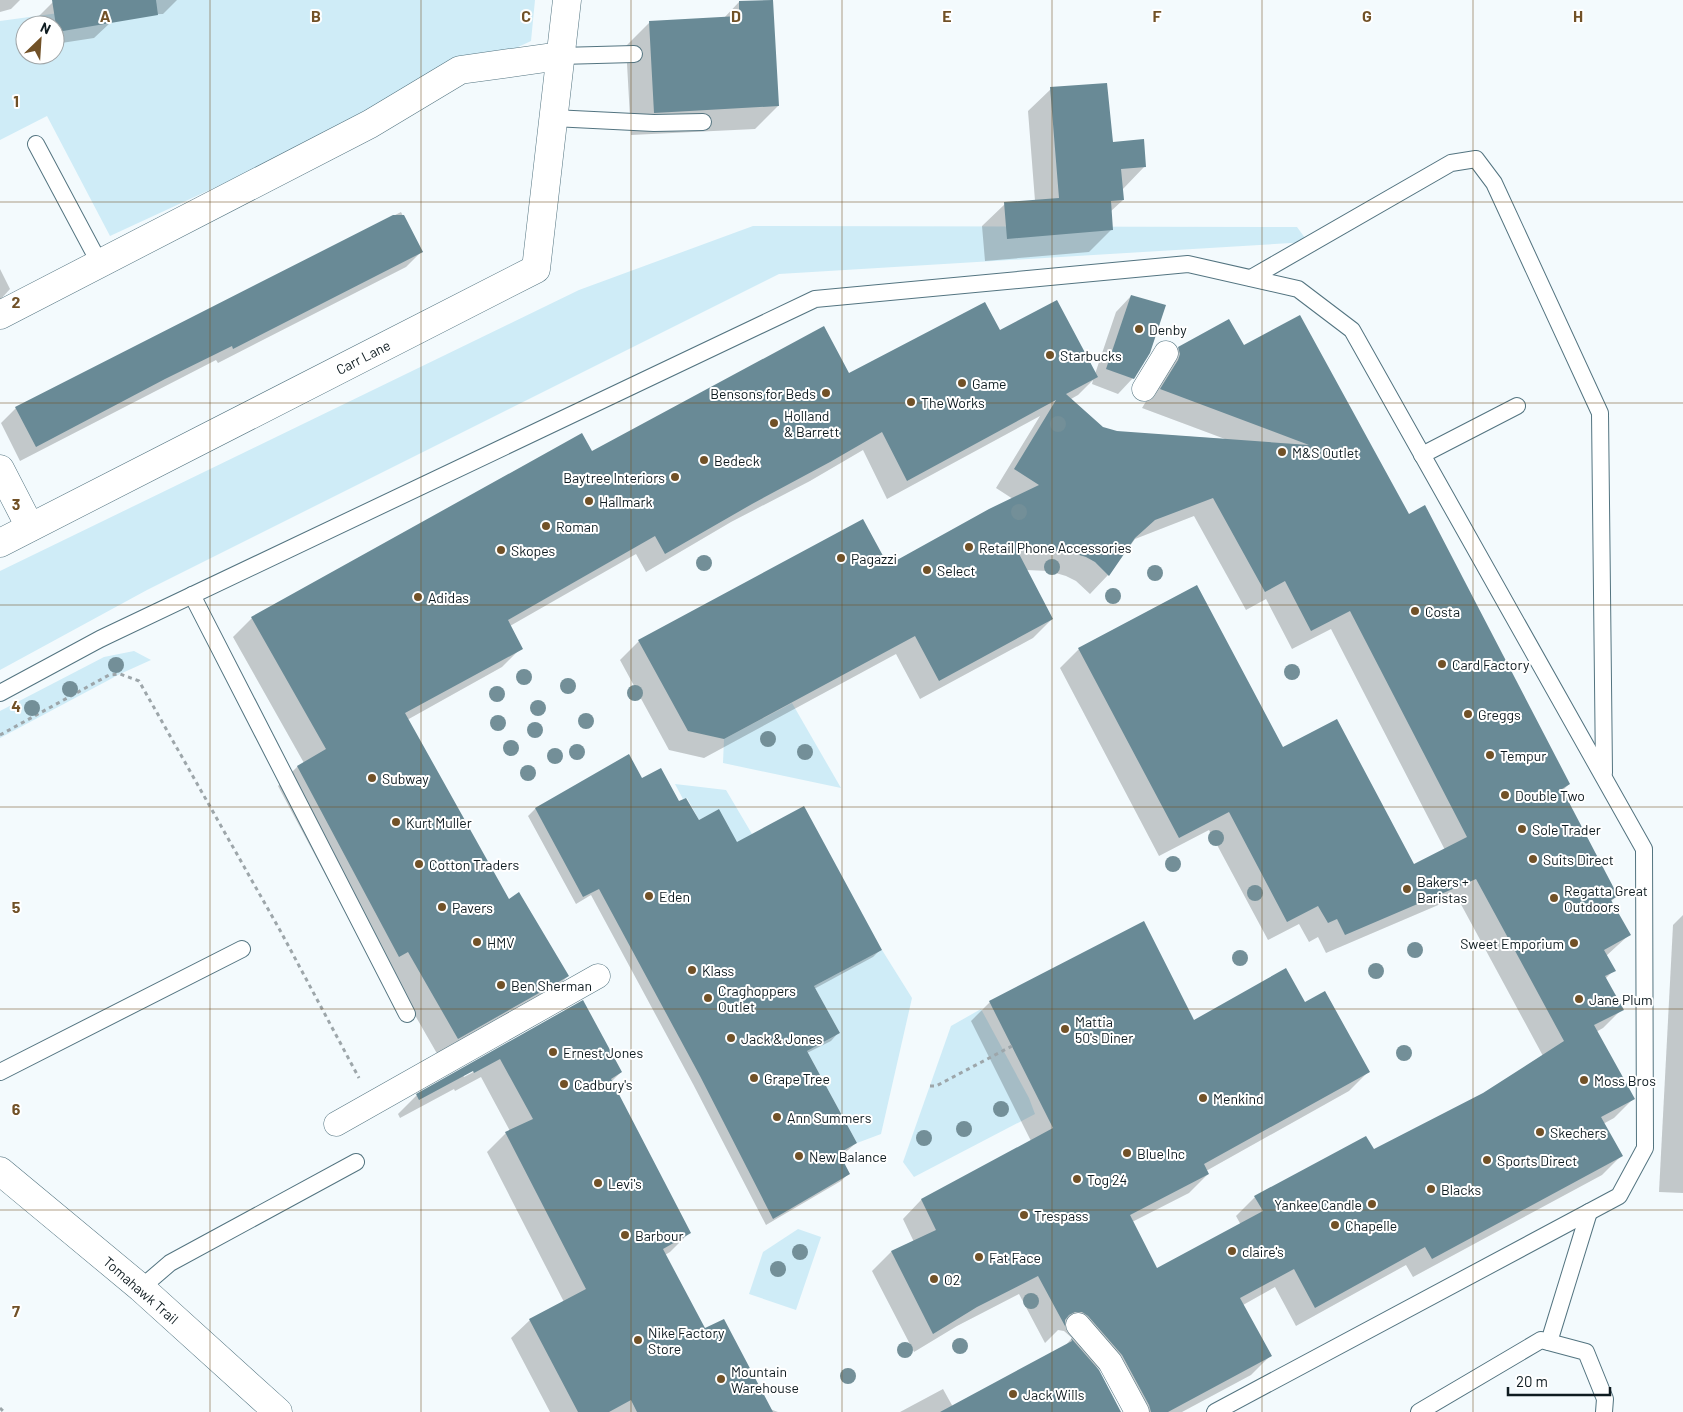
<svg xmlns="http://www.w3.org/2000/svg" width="1683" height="1412" font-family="Barlow,sans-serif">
	<rect width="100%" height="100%" fill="#f3fafd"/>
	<g fill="#cfecf7" fill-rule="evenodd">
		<path d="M154,0H535L531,41L110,236L47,116L0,140V21ZM25,25H55V55H25Z"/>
		<path d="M753,226L1297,227L1308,242L779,274L147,590L0,670V571L579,290Z"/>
		<path d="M134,651L151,660L120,674L0,738V711L104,657Z"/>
		<path d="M792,703L841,788L723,763L724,739Z"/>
		<path d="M675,784L726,790L752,834L737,843L719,809L699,820L687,798L683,799Z"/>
		<path d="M882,950L912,998L881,1134L857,1143L807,1051L840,1033L814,986Z"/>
		<path d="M981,1009L1029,1098L1035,1114L914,1177L903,1162L951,1026Z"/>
		<path d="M798,1229L821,1237L796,1310L749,1294L763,1252Z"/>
	</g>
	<g fill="#0003" fill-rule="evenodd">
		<path d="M0,0H20L11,9L0,12Z"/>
		<path d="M68,0H106L110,23L94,38L55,44V25H38L37,18L53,2Z"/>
		<path d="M118,0H177L163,14L122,15Z"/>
		<path d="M739,2L778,106L755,129L631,135L626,46L649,23L723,19Z"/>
		<path d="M1051,89L1111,143L1145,166L1122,190L1123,200L1110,212L1112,229L1089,252L985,261L982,226L1005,204L1035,201L1028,111Z"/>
		<path d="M401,212L421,252L406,267L218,363L216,360L20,461L1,423L16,408Z"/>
		<path d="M0,269L10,289L0,300Z"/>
		<path d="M1131,296L1133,378L1118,394L1092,384L1093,380L1078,395L1071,399L1103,428L1117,432L1225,439L1142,408L1159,380L1160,367L1179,348L1244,347L1408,515L1569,784L1562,791L1617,896L1610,902L1629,935L1606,956L1614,970L1605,979L1622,1009L1603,1028L1596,1032L1633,1099L1614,1118L1603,1124L1621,1156L1602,1175L1413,1277L1406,1265L1296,1326L1275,1287L1243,1305L1270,1356L1251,1375L1182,1412H1124L1102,1372L1096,1366L1120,1412H900L943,1389L953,1407L1065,1346L1072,1338L1064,1331L1058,1330L1045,1343L1019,1294L957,1326L914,1352L872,1271L891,1252L914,1242L903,1219L921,1200L1031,1141L971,1021L990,1002L1194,1022L1305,1004L1368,1072L1349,1091L1206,1171L1208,1174L1189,1193L1132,1222L1157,1270L1241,1225L1236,1216L1255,1197L1374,1151L1484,1094L1543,1056L1457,897L1326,953L1318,937L1309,942L1299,924L1268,940L1209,830L1159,856L1060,668L1079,649L1197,587L1282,749L1414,866L1445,850L1331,629L1292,649L1266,599L1246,610L1194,516L1135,539L1108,575L1090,594L1076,581L1066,576L1049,571L1026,570L1052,619L1033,638L920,699L896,654L704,758L669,750L620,660L639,641L887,566L1013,499L996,488L1040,416L887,499L863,450L810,481L731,522L646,572L636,554L510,626L521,648L502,667L407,720L508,901L568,976L549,995L439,1057L389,970L379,975L278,786L297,767L304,763L233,637L252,618L592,453L849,375L1000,332L1095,374L1116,312Z"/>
		<path d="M641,780L679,803L698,821L736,844L880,950L873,957L814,989L838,1033L831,1041L807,1053L856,1143L848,1150L839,1155L849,1173L841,1181L766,1225L693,1084L591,895L576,904L528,816L535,809Z"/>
		<path d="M1683,915V1193L1659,1192L1673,925Z"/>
		<path d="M583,1002L621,1072L611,1082L689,1233L670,1252L665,1255L704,1330L770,1409L778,1412H550L511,1338L530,1320L564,1302L487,1152L506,1133L510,1131L481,1077L455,1091L454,1089L400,1118L398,1114L417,1095ZM478,1067L479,1069L464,1077L463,1075Z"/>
	</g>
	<g fill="#698a96">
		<path d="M52,0H156L158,15L57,32Z"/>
		<path d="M773,0L779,106L654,113L649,21L739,16V1Z"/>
		<path d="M1107,83L1113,142L1144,139L1146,167L1121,169L1124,200L1111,201L1113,230L1007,239L1004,202L1059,198L1050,87Z"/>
		<path d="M393,215H404L423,252L233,349L232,346L165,379L36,447L15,407Z"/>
		<path d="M1131,295L1166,305L1150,353L1134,379L1106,369Z"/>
		<path d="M1057,300L1098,377L1066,394L1103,427L1117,431L1309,445L1160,389L1178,360L1180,354L1178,347L1229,319L1244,345L1300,315L1409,514L1425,505L1570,784L1562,789L1618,896L1611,900L1631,935L1604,950L1616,971L1605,976L1624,1010L1594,1025L1635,1099L1601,1117L1623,1156L1432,1259L1425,1247L1315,1308L1294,1269L1240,1298L1272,1356L1168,1412H1151L1149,1405L1122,1355L1088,1316L1082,1312H1075L1069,1315L1065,1320V1326L1038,1276L977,1307L933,1334L891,1251L936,1230L921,1199L1053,1128L989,1001L1144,921L1194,1020L1286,968L1305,1002L1325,991L1370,1072L1204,1164L1209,1174L1130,1215L1157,1268L1263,1211L1254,1196L1366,1136L1374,1149L1483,1093L1564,1041L1476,879L1345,935L1337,919L1328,923L1318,906L1287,922L1229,812L1179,838L1078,648L1197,585L1283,747L1337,719L1414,864L1467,837L1350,611L1311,631L1285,581L1265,592L1213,498L1155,520L1135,538L1109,576L1095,562L1086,557L1069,552L1017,550L1053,619L939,681L915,636L724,739L688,731L638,640L863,519L888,565L989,509L1039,485L1014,469L1056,400L907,481L882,432L830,462L752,504L665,554L655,536L508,620L523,649L405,713L509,899L519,892L569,976L458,1039L408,952L399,957L297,766L326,749L251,617L582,433L592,451L824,326L849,373L985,302L1000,330Z"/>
		<path d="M629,754L642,778L661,768L679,801L686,798L699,820L719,809L737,842L804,806L882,950L814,986L840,1033L807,1051L857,1143L839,1153L850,1174L773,1219L700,1076L599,889L583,897L535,808Z"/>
		<path d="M583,1000L622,1072L611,1079L691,1233L663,1249L705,1328L724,1319L773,1412H637L631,1400L609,1412H578L529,1319L586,1289L505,1132L533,1119L500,1059L474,1073L473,1071L419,1100L416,1094Z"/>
		<path d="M1071,1338L1099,1370L1121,1412H940L1072,1341Z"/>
	</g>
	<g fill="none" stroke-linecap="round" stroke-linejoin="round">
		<g stroke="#537480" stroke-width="18">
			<g id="service">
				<path d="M560,56L634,54"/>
				<path d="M553,118L654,123L703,122"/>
				<path d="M36,144L100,264"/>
				<path d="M1251,278L1451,163L1476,159L1494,183L1600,413L1604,773"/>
				<path d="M1422,455L1517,406"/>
				<path d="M192,595L407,1014"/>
				<path d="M0,693L100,639L815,299L1188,264L1298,289L1352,330L1644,849L1645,1148L1619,1196L1215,1412"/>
				<path d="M0,1072L242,949"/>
				<path d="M141,1288L170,1263L356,1162"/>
				<path d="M1549,1342L1589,1212"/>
				<path d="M1419,1412L1541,1340L1586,1352L1605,1399L1604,1412"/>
			</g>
		</g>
		<g stroke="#537480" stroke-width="25">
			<g id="pedestrian">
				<path d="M1144,389L1166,353"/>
				<path d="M336,1124L598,976"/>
				<path d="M1078,1325L1110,1362L1137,1412"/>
			</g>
		</g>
		<g stroke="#537480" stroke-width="29">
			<g id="minor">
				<path d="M0,315L370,124L460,70L560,56"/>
				<path d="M0,469L30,527"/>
				<path d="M0,543L536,269L567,0"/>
				<path d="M0,1171L141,1288L278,1412"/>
			</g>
		</g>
		<g stroke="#9da6aa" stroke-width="3" stroke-dasharray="4 4" stroke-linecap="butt">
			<path d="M0,735L109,675L120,674L139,681L281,932L359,1078"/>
			<path d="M930,1086H936L1012,1046"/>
			<path d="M0,1408L4,1412"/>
		</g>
		<use href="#service" stroke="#fff" stroke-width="16"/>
		<use href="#pedestrian" stroke="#fff" stroke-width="24"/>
		<use href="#minor" stroke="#fff" stroke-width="28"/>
	</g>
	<g fill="#738f98">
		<circle cx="1058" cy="424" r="8"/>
		<circle cx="1019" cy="512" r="8"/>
		<circle cx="704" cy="563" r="8"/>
		<circle cx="1052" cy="567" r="8"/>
		<circle cx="1155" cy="573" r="8"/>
		<circle cx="1113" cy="596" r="8"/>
		<circle cx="116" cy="665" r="8"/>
		<circle cx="1292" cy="672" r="8"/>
		<circle cx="524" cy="677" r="8"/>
		<circle cx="568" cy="686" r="8"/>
		<circle cx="70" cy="689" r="8"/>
		<circle cx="635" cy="693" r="8"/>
		<circle cx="497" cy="694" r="8"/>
		<circle cx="32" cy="708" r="8"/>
		<circle cx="538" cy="708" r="8"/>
		<circle cx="586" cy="721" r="8"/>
		<circle cx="498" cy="723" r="8"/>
		<circle cx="535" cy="730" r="8"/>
		<circle cx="768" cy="739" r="8"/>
		<circle cx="511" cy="748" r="8"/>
		<circle cx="577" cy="752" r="8"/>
		<circle cx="805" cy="752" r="8"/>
		<circle cx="555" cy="756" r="8"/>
		<circle cx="528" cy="773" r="8"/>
		<circle cx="1216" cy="838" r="8"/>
		<circle cx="1173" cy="864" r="8"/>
		<circle cx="1255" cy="893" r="8"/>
		<circle cx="1415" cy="950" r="8"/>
		<circle cx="1240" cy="958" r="8"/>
		<circle cx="1376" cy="971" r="8"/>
		<circle cx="1404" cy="1053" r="8"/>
		<circle cx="1001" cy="1109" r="8"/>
		<circle cx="964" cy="1129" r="8"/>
		<circle cx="924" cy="1138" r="8"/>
		<circle cx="800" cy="1252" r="8"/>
		<circle cx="778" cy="1269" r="8"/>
		<circle cx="1031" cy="1301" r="8"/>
		<circle cx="960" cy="1346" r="8"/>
		<circle cx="905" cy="1350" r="8"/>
		<circle cx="848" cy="1376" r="8"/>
	</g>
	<path fill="none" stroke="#715127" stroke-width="1" stroke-opacity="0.55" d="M210,0V1412M421,0V1412M631,0V1412M842,0V1412M1052,0V1412M1262,0V1412M1473,0V1412M0,202H1683M0,403H1683M0,605H1683M0,807H1683M0,1009H1683M0,1210H1683"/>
	<g fill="#715127" stroke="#fff" stroke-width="2">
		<circle cx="1139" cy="329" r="5"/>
		<circle cx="1050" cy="355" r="5"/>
		<circle cx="962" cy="383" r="5"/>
		<circle cx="826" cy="393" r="5"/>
		<circle cx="911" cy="402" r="5"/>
		<circle cx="774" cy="423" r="5"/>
		<circle cx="1282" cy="452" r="5"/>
		<circle cx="704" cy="460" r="5"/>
		<circle cx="675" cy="477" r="5"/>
		<circle cx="589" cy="501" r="5"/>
		<circle cx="546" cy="526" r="5"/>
		<circle cx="969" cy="547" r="5"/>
		<circle cx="501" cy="550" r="5"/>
		<circle cx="841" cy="558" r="5"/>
		<circle cx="927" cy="570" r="5"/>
		<circle cx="418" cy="597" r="5"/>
		<circle cx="1415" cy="611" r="5"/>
		<circle cx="1442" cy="664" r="5"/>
		<circle cx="1468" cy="714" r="5"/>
		<circle cx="1490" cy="755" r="5"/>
		<circle cx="372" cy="778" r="5"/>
		<circle cx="1505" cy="795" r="5"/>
		<circle cx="396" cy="822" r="5"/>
		<circle cx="1522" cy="829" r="5"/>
		<circle cx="1533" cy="859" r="5"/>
		<circle cx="419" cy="864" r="5"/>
		<circle cx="1407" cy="889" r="5"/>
		<circle cx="649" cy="896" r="5"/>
		<circle cx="1554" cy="898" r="5"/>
		<circle cx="442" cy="907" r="5"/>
		<circle cx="477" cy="942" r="5"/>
		<circle cx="1574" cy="943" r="5"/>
		<circle cx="692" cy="970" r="5"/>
		<circle cx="501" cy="985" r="5"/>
		<circle cx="708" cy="998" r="5"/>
		<circle cx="1579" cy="999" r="5"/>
		<circle cx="1065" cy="1029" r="5"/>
		<circle cx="731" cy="1038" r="5"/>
		<circle cx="553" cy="1052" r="5"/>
		<circle cx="754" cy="1078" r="5"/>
		<circle cx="1584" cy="1080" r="5"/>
		<circle cx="564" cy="1084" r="5"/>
		<circle cx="1203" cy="1098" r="5"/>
		<circle cx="777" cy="1117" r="5"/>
		<circle cx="1540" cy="1132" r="5"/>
		<circle cx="1127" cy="1153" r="5"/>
		<circle cx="799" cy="1156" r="5"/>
		<circle cx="1487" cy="1160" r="5"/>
		<circle cx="1077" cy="1179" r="5"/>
		<circle cx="598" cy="1183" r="5"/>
		<circle cx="1431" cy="1189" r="5"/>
		<circle cx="1372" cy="1204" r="5"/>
		<circle cx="1024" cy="1215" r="5"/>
		<circle cx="1335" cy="1225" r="5"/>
		<circle cx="625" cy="1235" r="5"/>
		<circle cx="1232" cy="1251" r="5"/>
		<circle cx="979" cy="1257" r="5"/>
		<circle cx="934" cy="1279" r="5"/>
		<circle cx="638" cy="1340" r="5"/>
		<circle cx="721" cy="1379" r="5"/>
		<circle cx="1013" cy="1394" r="5"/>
	</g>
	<g text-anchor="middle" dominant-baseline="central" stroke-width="4" stroke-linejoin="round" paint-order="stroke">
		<g font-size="14" fill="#0e1b20" stroke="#fff" text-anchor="start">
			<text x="1149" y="329">Denby</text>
			<text x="1060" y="355">Starbucks</text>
			<text x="972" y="383">Game</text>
			<text x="816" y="393" text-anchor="end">Bensons for Beds</text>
			<text x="921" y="402">The Works</text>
			<text x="784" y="415">Holland<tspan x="784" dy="16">&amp; Barrett</tspan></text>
			<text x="1292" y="452">M&amp;S Outlet</text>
			<text x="714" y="460">Bedeck</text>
			<text x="665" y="477" text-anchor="end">Baytree Interiors</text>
			<text x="599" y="501">Hallmark</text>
			<text x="556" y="526">Roman</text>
			<text x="979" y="547">Retail Phone Accessories</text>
			<text x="511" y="550">Skopes</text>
			<text x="851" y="558">Pagazzi</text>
			<text x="937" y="570">Select</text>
			<text x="428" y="597">Adidas</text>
			<text x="1425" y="611">Costa</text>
			<text x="1452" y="664">Card Factory</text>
			<text x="1478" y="714">Greggs</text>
			<text x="1500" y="755">Tempur</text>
			<text x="382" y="778">Subway</text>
			<text x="1515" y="795">Double Two</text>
			<text x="406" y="822">Kurt Muller</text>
			<text x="1532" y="829">Sole Trader</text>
			<text x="1543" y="859">Suits Direct</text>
			<text x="429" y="864">Cotton Traders</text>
			<text x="1417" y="881">Bakers +<tspan x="1417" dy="16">Baristas</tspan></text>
			<text x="1564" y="890">Regatta Great<tspan x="1564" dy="16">Outdoors</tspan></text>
			<text x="659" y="896">Eden</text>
			<text x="452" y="907">Pavers</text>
			<text x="487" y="942">HMV</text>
			<text x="1564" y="943" text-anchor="end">Sweet Emporium</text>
			<text x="702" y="970">Klass</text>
			<text x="511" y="985">Ben Sherman</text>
			<text x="718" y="990">Craghoppers<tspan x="718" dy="16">Outlet</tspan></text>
			<text x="1589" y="999">Jane Plum</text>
			<text x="1075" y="1021">Mattia<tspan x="1075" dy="16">50's Diner</tspan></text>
			<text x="741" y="1038">Jack &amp; Jones</text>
			<text x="563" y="1052">Ernest Jones</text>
			<text x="764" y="1078">Grape Tree</text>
			<text x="1594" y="1080">Moss Bros</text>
			<text x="574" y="1084">Cadbury's</text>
			<text x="1213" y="1098">Menkind</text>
			<text x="787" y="1117">Ann Summers</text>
			<text x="1550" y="1132">Skechers</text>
			<text x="1137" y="1153">Blue Inc</text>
			<text x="809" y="1156">New Balance</text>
			<text x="1497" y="1160">Sports Direct</text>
			<text x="1087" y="1179">Tog 24</text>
			<text x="608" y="1183">Levi's</text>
			<text x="1441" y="1189">Blacks</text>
			<text x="1362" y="1204" text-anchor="end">Yankee Candle</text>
			<text x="1034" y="1215">Trespass</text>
			<text x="1345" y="1225">Chapelle</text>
			<text x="635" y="1235">Barbour</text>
			<text x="1242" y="1251">claire's</text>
			<text x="989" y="1257">Fat Face</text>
			<text x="944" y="1279">O2</text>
			<text x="648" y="1332">Nike Factory<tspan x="648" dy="16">Store</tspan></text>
			<text x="731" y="1371">Mountain<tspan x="731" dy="16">Warehouse</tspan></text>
			<text x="1023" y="1394">Jack Wills</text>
		</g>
		<g font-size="14" fill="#0e1b20" stroke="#fff">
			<text transform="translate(363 357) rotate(-27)">Carr Lane</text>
			<text transform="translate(141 1290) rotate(41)">Tomahawk Trail</text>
		</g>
	</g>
	<g font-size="16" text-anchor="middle" font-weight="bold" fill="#715127" stroke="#fff" stroke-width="4" stroke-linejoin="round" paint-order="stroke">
		<text x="105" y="22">A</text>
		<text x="316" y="22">B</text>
		<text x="526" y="22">C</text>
		<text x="736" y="22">D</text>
		<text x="947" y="22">E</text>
		<text x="1157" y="22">F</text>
		<text x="1367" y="22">G</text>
		<text x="1578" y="22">H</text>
		<text x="16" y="107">1</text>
		<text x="16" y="308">2</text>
		<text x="16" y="510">3</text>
		<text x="16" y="712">4</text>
		<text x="16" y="913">5</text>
		<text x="16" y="1115">6</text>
		<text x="16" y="1317">7</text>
	</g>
	<g transform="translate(40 40) rotate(25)"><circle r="24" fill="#ffffff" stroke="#9fa4a6"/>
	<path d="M0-4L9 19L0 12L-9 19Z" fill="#715127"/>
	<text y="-8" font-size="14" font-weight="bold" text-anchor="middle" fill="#0e1b20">N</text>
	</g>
	<path d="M1508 1387v8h102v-8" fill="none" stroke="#0e1b20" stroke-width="2.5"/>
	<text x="1516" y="1387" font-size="15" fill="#0e1b20" stroke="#ffffff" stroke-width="4" paint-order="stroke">20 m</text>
</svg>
